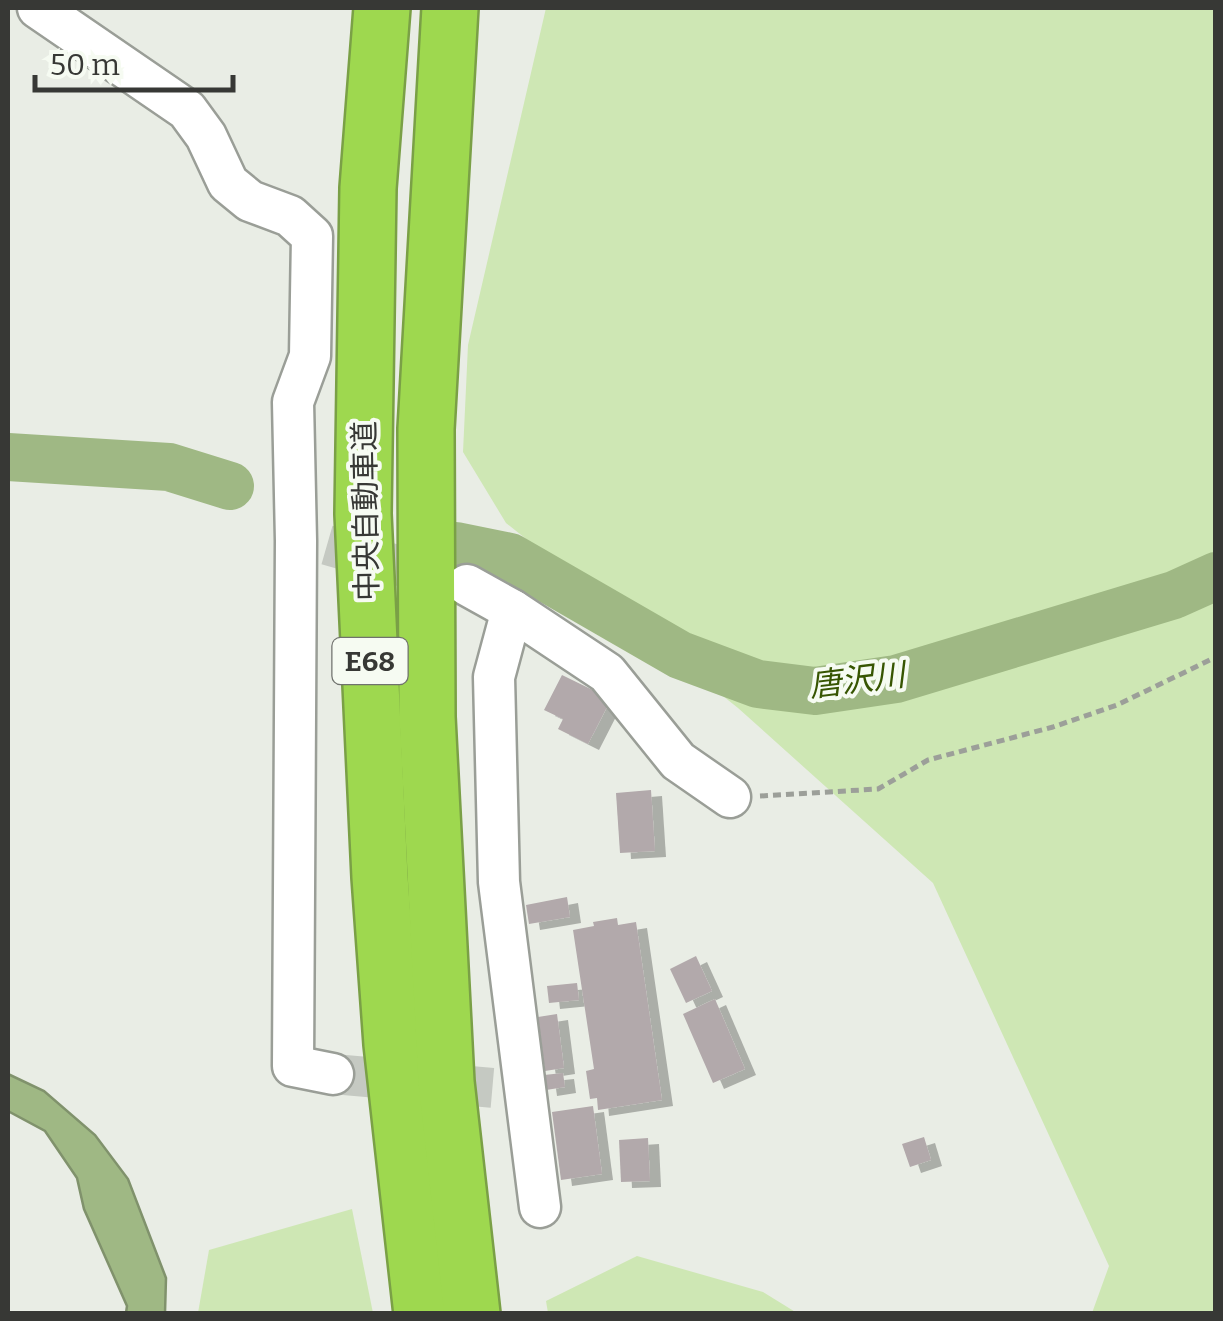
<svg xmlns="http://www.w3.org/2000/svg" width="1223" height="1321" font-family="Bitter,'Noto Sans JP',serif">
	<defs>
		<filter id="shadow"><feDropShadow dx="11" dy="6" stdDeviation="0" flood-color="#0004"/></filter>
	</defs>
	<rect width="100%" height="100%" fill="#e9ede5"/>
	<g fill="#cee7b4">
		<path d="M546,8H1215V1313H1092L1109,1266L933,883L738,708L506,523L463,452L468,345Z"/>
		<path d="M352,1209L373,1313H198L209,1250Z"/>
		<path d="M637,1256L763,1292L797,1313H548L546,1301Z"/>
	</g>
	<path fill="#9fb884" stroke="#80926c" stroke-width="2.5" d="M8,1074L44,1091L95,1135L128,1179L166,1278L165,1313H126L127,1306L84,1209L77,1178L45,1131L8,1111Z"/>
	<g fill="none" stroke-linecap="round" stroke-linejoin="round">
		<g stroke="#9fb884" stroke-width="48">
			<path d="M8,457L169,467L230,486"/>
			<path d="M456,546L510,557L680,655L758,684L815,691L896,679L1174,595L1216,576"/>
		</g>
	</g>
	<g fill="#b2a9ab" filter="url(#shadow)">
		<path d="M562,675L611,699L588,744L558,729L563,719L544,710Z"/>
		<path d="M651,790L655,851L620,853L616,793Z"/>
		<path d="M567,897L570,917L529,924L526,905Z"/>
		<path d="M617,918L618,925L636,922L662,1100L598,1110L597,1098L590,1099L586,1071L594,1069L573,930L594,926L593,922Z"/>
		<path d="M696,956L712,991L686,1003L670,969Z"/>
		<path d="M577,983L579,1000L549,1003L547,986Z"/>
		<path d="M715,999L745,1069L713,1083L683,1014Z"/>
		<path d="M557,1014L564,1068L545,1071L538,1017Z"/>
		<path d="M563,1073L565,1087L546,1090L544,1075Z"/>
		<path d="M593,1106L602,1174L561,1180L552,1112Z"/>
		<path d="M924,1137L931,1160L910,1167L902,1144Z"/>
		<path d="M648,1138L650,1181L621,1182L619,1140Z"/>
	</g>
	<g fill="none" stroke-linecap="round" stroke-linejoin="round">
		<g stroke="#c5c9c2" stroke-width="40" stroke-dasharray="40 20" stroke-linecap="butt">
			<path d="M327,545L449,580"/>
			<path d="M333,1074L494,1088"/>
		</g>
		<g stroke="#9a9e97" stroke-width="45">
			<g id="minor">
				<path d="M38,8L187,110L206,136L228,183L250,201L290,216L312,236L310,356L293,402L296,541L293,1066L333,1074"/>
				<path d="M467,585L512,610L607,673L678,761L730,797"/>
				<path d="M512,610L494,677L499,882L540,1207"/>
			</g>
		</g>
		<g stroke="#7aa046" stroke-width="60">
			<g id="highway">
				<path d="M382,8L368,188L363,514L380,877L392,1044L422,1314"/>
				<path d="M450,8L426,429L427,717L446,1082L472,1314"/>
			</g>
		</g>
		<path stroke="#9c9f99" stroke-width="5" stroke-dasharray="8 5" stroke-linecap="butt" d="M760,796L878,789L928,760L1053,727L1117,705L1216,657"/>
		<use href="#minor" stroke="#fff" stroke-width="40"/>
		<use href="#highway" stroke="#9ed84f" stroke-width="55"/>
	</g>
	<g text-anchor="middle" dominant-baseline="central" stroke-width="8" stroke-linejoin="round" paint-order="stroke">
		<rect fill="#f6fbf2" stroke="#70726e" stroke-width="2.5" x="332.5" y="638" width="75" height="46" rx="8"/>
		<g font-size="28" font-weight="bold" fill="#373835">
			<text x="370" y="661">E68</text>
		</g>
		<g font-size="30" fill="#373835" stroke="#f6fbf2">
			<text transform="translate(366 511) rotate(-91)">中央自動車道</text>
		</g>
		<g font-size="32" font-style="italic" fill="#375502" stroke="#f6fbf2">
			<text transform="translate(857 680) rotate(-7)">唐沢川</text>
		</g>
	</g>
	<rect width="1223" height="1321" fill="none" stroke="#373835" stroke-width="20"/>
	<path d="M35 75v15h198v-15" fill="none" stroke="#373835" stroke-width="5"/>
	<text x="50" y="75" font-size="30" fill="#373835" stroke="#f6fbf2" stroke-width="8" paint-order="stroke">50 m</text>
</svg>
